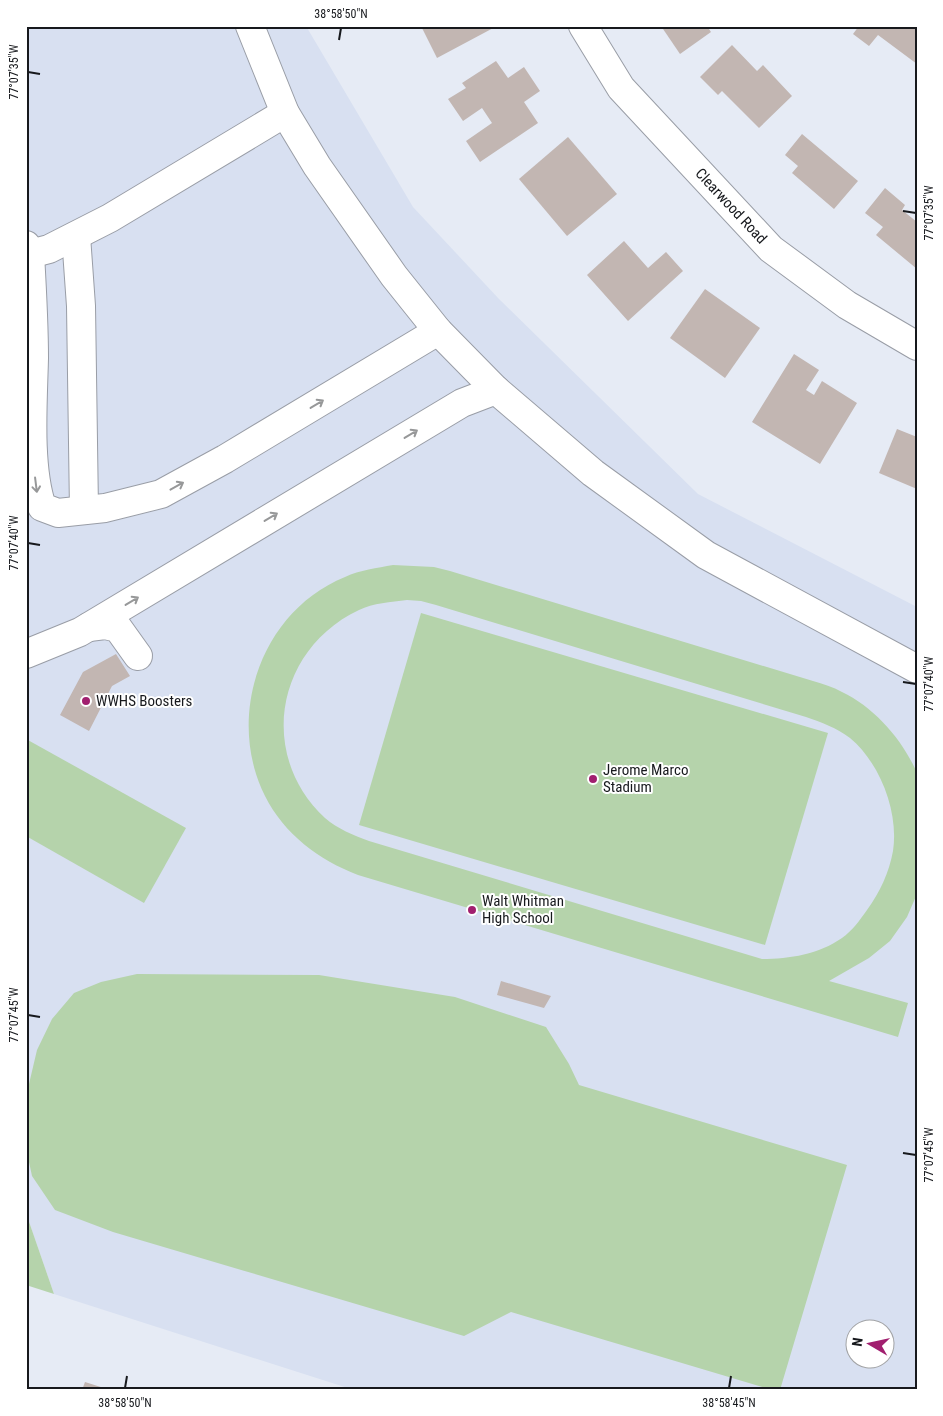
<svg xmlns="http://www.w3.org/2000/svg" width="943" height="1416" font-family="'Roboto Condensed',sans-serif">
	<rect width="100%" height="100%" fill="#e6ebf5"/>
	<path fill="#d8e0f1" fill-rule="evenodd" d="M26,26H306L413,207L499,299L698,494L917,607V1390H354L54,1294L26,1213ZM856,1328H886V1358H856Z"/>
	<g fill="#b5d3ab" fill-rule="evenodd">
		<path d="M393,565L434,567L450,571L813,681C823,684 833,687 842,692C874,707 903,740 917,773V894L907,917L890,941L869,958L829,981L908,1003L898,1037L358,875C319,860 284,834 265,796C225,716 261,611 345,577C360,570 377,568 393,565ZM407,600L421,601L436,605L806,717C821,722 837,728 850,738C880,763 899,812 893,851C889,873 880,892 867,910C860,920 852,931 842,938C819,954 790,959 762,959L369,841C353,835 338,829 325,818C257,755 276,649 359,610C373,603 391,602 407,600Z"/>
		<path d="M421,613L828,733L765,945L359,825Z"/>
		<path d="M26,739L186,828L144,903L26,836Z"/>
		<path d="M137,974L319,975L455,997L546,1027L569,1064L579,1085L847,1165L780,1390H772L511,1312L464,1336L113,1232L55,1210L32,1176L26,1148V1111L29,1084L37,1050L52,1019L74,993L101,982Z"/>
		<path d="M26,1213L54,1294L26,1285Z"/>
	</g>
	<g fill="#c2b6b2">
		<path d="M421,26H497L437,58Z"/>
		<path d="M661,26H707L711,32L680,54Z"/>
		<path d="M859,26H917V64L878,35L869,46L853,34Z"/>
		<path d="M732,45L757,71L763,65L792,96L759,128L722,91L718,95L700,77Z"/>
		<path d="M496,61L508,78L524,67L540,91L524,102L538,123L480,162L466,141L492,123L482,108L463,121L448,99L466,88L462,83Z"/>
		<path d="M802,134L858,181L834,209L792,173L798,166L785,155Z"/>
		<path d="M568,137L617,194L567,236L519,179Z"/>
		<path d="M885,188L905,205L902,210L917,222V269L876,235L883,227L865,213Z"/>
		<path d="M624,241L648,268L666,252L683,271L628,321L587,275Z"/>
		<path d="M705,289L760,328L725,378L670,338Z"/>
		<path d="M794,354L819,370L806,390L814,395L822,381L857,403L820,464L752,422Z"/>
		<path d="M897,429L917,437V489L879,473Z"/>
		<path d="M116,654L130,676L112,686L89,731L60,715L83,672Z"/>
		<path d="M501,981L551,996L544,1008L497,995Z"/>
		<path d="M85,1382L107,1389V1390H82Z"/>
	</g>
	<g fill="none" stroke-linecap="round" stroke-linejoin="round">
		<g stroke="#999da6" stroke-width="30">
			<g id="minor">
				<path d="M250,26L285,113L317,166L394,276L438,331L496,390L593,473L706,555L917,669"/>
				<path d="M583,26L621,88L771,249L847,305L917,346"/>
				<path d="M76,236L81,306L84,510"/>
				<path d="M26,245L30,254C32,289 34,323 34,358C33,402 28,466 42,507L58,513L105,508L161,494L225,459L438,331"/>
				<path d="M30,254L49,249L110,218L285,113"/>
				<path d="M89,627L105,625L118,628L138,656"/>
				<path d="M26,654L80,632L462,403L496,390"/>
			</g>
		</g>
		<use href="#minor" stroke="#fff" stroke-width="28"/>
	</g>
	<defs><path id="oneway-shaft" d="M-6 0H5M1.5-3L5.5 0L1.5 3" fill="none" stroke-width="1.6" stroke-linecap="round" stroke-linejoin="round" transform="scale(1.25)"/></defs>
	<g stroke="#979899">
		<use href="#oneway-shaft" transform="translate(317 404) rotate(-31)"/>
		<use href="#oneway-shaft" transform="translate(411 434) rotate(-31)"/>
		<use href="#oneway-shaft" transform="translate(36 485) rotate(83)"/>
		<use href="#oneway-shaft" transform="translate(177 486) rotate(-29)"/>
		<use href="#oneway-shaft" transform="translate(271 517) rotate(-31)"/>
		<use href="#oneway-shaft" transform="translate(132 601) rotate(-31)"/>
	</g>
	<path fill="none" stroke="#17191d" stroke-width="2" d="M339,40L341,28M28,72L40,74M903,211L916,213M28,543L40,545M903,682L916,684M28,1015L40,1017M903,1153L916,1155M125,1388L127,1376M729,1388L731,1376"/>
	<g fill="#a11f6f" stroke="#fff" stroke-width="2">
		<circle cx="86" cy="701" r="5"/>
		<circle cx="593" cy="779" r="5"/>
		<circle cx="472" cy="910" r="5"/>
	</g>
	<g text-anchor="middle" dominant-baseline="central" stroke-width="4" stroke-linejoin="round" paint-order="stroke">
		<g font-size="15" fill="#17191d" stroke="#fff">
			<text transform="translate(731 206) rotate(47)">Clearwood Road</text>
		</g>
		<g font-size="15" fill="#17191d" stroke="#fff" text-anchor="start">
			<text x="96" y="701">WWHS Boosters</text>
			<text x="603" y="770">Jerome Marco<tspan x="603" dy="17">Stadium</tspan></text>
			<text x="482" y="901">Walt Whitman<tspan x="482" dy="17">High School</tspan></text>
		</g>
	</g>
	<rect width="943" height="1416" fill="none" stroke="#ffffff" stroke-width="55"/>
	<g transform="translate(870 1344) rotate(279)"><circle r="24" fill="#ffffff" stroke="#a2a3a5"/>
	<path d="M0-4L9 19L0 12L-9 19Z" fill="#a11f6f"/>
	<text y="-8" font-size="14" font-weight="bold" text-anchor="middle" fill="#17191d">N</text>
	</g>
	<rect x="28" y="28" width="888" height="1360" fill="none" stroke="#17191d" stroke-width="2"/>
	<g font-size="12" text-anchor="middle" fill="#17191d">
		<text x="341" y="18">38°58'50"N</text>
		<text transform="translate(14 72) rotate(-90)" y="4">77°07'35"W</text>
		<text transform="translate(929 213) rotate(-90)" y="4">77°07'35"W</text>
		<text transform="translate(14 543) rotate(-90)" y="4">77°07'40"W</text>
		<text transform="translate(929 684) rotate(-90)" y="4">77°07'40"W</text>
		<text transform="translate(14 1015) rotate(-90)" y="4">77°07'45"W</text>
		<text transform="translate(929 1155) rotate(-90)" y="4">77°07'45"W</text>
		<text x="125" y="1407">38°58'50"N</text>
		<text x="729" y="1407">38°58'45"N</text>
	</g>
</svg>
